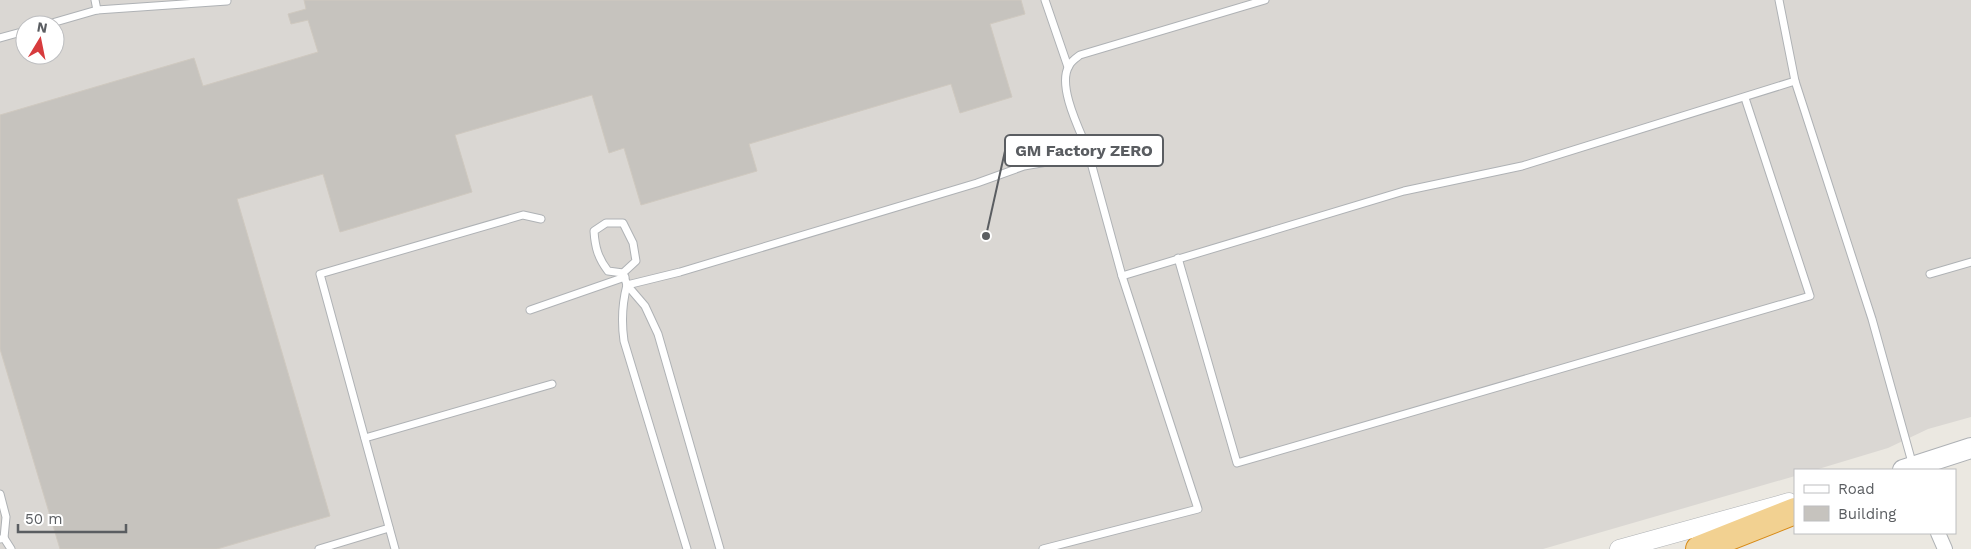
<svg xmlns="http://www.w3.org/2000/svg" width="1971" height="549" font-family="'Work Sans',sans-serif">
	<rect width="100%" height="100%" fill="#ebe8e1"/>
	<path fill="#dad7d3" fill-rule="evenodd" d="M0,0H1971V417L1928,429L1888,448L1815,470H1795V476L1543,549H0ZM25,25H55V55H25Z"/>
	<path fill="#c6c3be" stroke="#cfc9c0" d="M304,0H1021L1025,14L990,24L1012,97L960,113L951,84L749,144L757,171L641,205L624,148L609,153L592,95L455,135L472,192L357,227L340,232L323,174L237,199L330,516L217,549H60L0,349V115L194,58L203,86L318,52L308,20L291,24L288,14L306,9Z"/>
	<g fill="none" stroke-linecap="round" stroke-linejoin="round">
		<g stroke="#afb2b5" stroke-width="9">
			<g id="service">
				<path d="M95,0L97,10"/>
				<path d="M1045,0L1068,67"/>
				<path d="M1779,0L1795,81L1872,319L1913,466"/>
				<path d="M45,25L97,10L227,1"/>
				<path d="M0,38L25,31"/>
				<path d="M1087,148L1122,276L1404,191L1522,166L1795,81"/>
				<path d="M606,223H623L633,243L636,261L623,273L608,271C598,258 595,247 594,231Z"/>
				<path d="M1178,258L1237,463L1810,296L1745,98"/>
				<path d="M623,273L627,285L680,272L977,183L1024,166L1047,162L1087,148C1079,129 1057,85 1069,66C1071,61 1076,58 1080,55L1265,0"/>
				<path d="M1930,274L1971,262"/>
				<path d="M627,285L645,306L658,334L720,549"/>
				<path d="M627,285C622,304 621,320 624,341L687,549"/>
				<path d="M530,310L625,277"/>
				<path d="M365,438L552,384"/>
				<path d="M0,494L6,517L4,538L0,539"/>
				<path d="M4,538L11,549"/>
				<path d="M319,549L389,528"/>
				<path d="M395,549L320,274L523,215L541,219"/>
				<path d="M1043,549L1198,509L1122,276"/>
			</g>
		</g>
		<g stroke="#afb2b5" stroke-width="16">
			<path id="minor" d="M1938,533L1945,549"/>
		</g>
		<g stroke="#afb2b5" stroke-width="19">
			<path id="tertiary" d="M1619,549L1789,502"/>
		</g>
		<g stroke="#aeb1b5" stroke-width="22">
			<path id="secondary" d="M1903,470L1971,448"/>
		</g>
		<g stroke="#d78915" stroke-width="28">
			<path id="motorway" d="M1699,549L1795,511"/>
		</g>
		<use href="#service" stroke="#fff" stroke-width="7"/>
		<use href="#minor" stroke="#fff" stroke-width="14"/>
		<use href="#tertiary" stroke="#fff" stroke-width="18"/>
		<use href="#secondary" stroke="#fff" stroke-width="20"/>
		<use href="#motorway" stroke="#f2d191" stroke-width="26"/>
	</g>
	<path fill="none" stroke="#5a5d61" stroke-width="2" d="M986 236L1005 151"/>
	<circle fill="#5a5d61" stroke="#fff" stroke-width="2" cx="986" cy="236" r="5"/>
	<rect fill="#fff" stroke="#5a5d61" stroke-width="2" x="1005" y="135" width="158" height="31" rx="5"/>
	<g font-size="16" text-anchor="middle" font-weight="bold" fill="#5a5d61">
		<text x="1084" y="156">GM Factory ZERO</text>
	</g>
	<rect x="1794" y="469" width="162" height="65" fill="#ffffff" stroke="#bdbec0"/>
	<rect x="1804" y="485" width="25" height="8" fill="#ffffff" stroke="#bdbec0"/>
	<text x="1838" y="494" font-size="15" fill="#5a5d61">Road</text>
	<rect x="1804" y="506" width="25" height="15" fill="#c6c3be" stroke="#bdbec0"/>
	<text x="1838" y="519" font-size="15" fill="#5a5d61">Building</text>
	<g transform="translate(40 40) rotate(10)"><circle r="24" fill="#ffffff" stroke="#bdbec0"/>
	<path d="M0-4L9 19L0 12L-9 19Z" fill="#d73b3d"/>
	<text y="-8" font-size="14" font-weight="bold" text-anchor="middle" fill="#5a5d61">N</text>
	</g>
	<path d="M18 524v8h108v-8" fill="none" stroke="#5a5d61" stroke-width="2.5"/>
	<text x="25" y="524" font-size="15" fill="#5a5d61" stroke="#ffffff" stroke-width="4" paint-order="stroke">50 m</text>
</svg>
